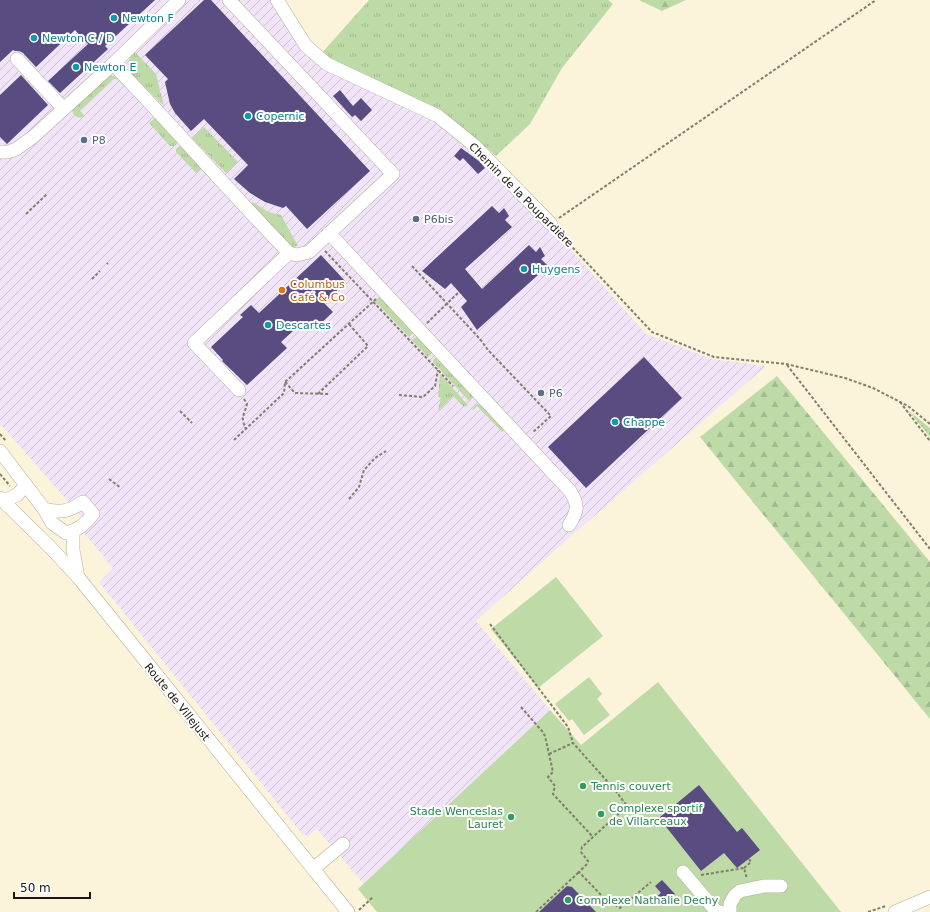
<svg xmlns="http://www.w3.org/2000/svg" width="930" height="912" font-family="'DejaVu Sans',sans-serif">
	<defs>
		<pattern id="industrial-furrows" width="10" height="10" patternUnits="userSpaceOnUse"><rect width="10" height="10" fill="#f1e4f8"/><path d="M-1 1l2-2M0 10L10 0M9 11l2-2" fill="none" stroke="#cec3d3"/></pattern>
		<pattern id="grass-tufts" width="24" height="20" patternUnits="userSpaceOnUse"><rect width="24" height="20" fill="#bddaa7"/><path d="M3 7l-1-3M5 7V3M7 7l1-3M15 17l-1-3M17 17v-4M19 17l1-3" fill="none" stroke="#a2ba8f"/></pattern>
		<pattern id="forest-firs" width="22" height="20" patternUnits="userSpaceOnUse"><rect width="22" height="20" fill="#bddaa7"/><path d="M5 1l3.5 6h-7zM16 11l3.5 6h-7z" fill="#a2ba8f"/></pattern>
		<pattern id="garden-dots" width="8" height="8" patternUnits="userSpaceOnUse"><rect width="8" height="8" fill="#bddaa7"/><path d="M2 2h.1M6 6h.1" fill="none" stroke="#a2ba8f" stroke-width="1.8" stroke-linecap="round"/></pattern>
	</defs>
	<rect width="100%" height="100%" fill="#fbf4da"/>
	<path fill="url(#industrial-furrows)" d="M0,0H273L312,60L437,120L470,148L548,224L646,334L712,359L766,366L553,552L476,621L550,710L364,884L317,829L307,837L305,834L303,835L99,582L113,568L84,533L88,524L2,426L0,425Z"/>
	<g fill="url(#grass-tufts)">
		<path d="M369,0H608L613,4L562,68L530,124L496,156L466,130L320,55Z"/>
		<path d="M134,51L156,74L164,106L129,72C127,63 129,58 134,51Z"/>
		<path d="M111,76L119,78L125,83L123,85L117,79H114L80,111L85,116C79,120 73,116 72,110L104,78Z"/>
		<path d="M156,117L179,142L174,146H170L149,123Z"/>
		<path d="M204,127L238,162L226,173L192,138Z"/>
		<path d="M182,144L221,190L201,169L196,173L176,152V149Z"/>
		<path d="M253,202L268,212L281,215L298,246L290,247L250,205Z"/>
		<path d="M381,295L415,331L409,337L375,301Z"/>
		<path d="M418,335L434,351L428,357L412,340Z"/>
		<path d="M438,356L474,393L470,402L433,362V360Z"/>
		<path d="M440,374L468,405L464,407L453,396L438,411L441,398L438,397Z"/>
		<path d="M477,404H483L506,428L502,432L477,406L473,410L472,409Z"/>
	</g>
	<g fill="url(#forest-firs)">
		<path d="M639,0H686L662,11Z"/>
		<path d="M777,376L930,562V719L700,437Z"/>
	</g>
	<g fill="#bddaa7">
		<path d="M556,577L603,636L538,688L491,629Z"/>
		<path d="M589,677L602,694L597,699L610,715L584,735L572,719L569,721L555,704Z"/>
		<path d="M658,682L841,912H377L358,889L550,710L581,745Z"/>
	</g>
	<path fill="url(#garden-dots)" d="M908,410L930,428V437Z"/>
	<g fill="#584c80">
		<path d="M0,0H155L105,46L108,49L60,93L48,81L88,44L75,30L36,67L23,53L19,51H15L13,50L0,62Z"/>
		<path d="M204,0H211L370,171L307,229L286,206L283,208L265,202L250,193L234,179L248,165L204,119L191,131L175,113L170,104L165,82L168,79L145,55Z"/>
		<path d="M21,75L48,105L7,144L0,137V95Z"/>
		<path d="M340,90L353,106L361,98L372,110L361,121L355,115L352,117L333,96Z"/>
		<path d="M461,148L479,161L485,168L478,174L463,158L460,161L454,156Z"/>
		<path d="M492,206L499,213L504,208L509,216L505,220L512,227L465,269L482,289L529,245L536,252L540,247L545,256L541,259L548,266L477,330L461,307L467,301L451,283L445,289L422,271Z"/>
		<path d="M321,255L346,282L324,303L333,312L314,330L304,321L281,342L287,348L247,385L222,361L223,360L211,347L243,317L240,315L251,305L259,313Z"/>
		<path d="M644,357L682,398L586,488L548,447Z"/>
		<path d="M699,785L737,832L742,828L760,850L737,868L724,853L701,871L659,818Z"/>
		<path d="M662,880L675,894L661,906L654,899L661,893L655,886Z"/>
		<path d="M567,886L572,887L596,912H539Z"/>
	</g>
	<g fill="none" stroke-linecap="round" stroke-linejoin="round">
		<g stroke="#b4ad95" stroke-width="14">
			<g id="minor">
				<path d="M277,0L306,46L327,64L438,116L475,146L551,224"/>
				<path d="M17,59L63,108"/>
				<path d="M113,64C173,126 229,191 289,253L297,255L309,252L393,174L229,0"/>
				<path d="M0,152H8L16,149L33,137L113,64L179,0"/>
				<path d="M329,233L570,491C579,505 578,511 569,525"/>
				<path d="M239,390L194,343L289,253"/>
				<path d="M0,451L44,509L52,523L66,533C79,530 85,524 93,514L83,502C68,512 61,513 44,509"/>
				<path d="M0,498L50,547L78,577L348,912"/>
				<path d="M4,501L17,495L26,485"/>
				<path d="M73,532V550L78,577"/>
				<path d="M313,869L343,844"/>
				<path d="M683,872L716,911L720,912"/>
				<path d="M730,912V904L735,895L740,891L764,886H781"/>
				<path d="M895,912L930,897"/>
			</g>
		</g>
		<g stroke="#827d6d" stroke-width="2" stroke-dasharray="3 2" stroke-linecap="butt">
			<path d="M26,214L47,194"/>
			<path d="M559,218L876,0"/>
			<path d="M559,233L652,332L714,357L786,364L845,378L873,388L908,406L930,424"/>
			<path d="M325,251L453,386"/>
			<path d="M107,264L108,263"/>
			<path d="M412,266L480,339L488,350L551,416L532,433"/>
			<path d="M92,279L100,271"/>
			<path d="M427,323L459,292"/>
			<path d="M787,365L930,549"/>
			<path d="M285,382L295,393L329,394"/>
			<path d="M318,394L368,346L349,324"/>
			<path d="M399,395L423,397L435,386L438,370"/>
			<path d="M244,399L247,404C244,416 240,417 246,429"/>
			<path d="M900,402L930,441"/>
			<path d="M180,411L192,423"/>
			<path d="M0,434L6,441"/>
			<path d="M234,440L284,393L285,382L376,299"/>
			<path d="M0,474L10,486"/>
			<path d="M109,479L121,488"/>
			<path d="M349,499L359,487L364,470L375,458L386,451"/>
			<path d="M490,624L568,727L573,743"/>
			<path d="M521,707L542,731L545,736L553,772L548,777L555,786L553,794L593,837"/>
			<path d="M549,754L573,743L615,790L627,806L582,847L581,852L588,861L587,864L579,872L603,897L620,908L651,882"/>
			<path d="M744,868L751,862L749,859"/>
			<path d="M701,875L744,868L747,879"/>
			<path d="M359,910L373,897"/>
			<path d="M536,912L579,872"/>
			<path d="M868,912L886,906"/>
		</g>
		<use href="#minor" stroke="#fff" stroke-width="13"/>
	</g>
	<g fill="#0f9aa8" stroke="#fff" stroke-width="1.5">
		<circle cx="114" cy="18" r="4"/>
		<circle cx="34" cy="38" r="4"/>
		<circle cx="76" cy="67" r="4"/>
		<circle cx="248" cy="116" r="4"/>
		<circle cx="524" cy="269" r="4"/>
		<circle cx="268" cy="325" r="4"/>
		<circle cx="615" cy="422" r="4"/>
	</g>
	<g fill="#5c6f8a" stroke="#fff" stroke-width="1.5">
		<circle cx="84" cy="140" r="4"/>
		<circle cx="416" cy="219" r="4"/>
		<circle cx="541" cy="393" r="4"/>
	</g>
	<circle fill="#e8710a" stroke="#fff" stroke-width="1.5" cx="282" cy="290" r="4"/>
	<g fill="#2e9e5b" stroke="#fff" stroke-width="1.5">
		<circle cx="583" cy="786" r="4"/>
		<circle cx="601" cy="814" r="4"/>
		<circle cx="511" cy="817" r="4"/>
		<circle cx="568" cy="900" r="4"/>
	</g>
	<g text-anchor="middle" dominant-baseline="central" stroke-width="4" stroke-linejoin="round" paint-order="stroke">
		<g font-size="11" fill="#0d838f" stroke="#fff" text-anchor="start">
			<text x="122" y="18">Newton F</text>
			<text x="42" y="38">Newton C / D</text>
			<text x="84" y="67">Newton E</text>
			<text x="256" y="116">Copernic</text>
			<text x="532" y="269">Huygens</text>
			<text x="276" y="325">Descartes</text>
			<text x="623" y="422">Chappe</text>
		</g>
		<g font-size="11" fill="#4e5e75" stroke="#fff" text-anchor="start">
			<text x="92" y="140">P8</text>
			<text x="424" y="219">P6bis</text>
			<text x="549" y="393">P6</text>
		</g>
		<g font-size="11" fill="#1a170e" stroke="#fff">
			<text transform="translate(521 195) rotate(45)">Chemin de la Poupardière</text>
			<text transform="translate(177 702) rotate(51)">Route de Villejust</text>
		</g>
		<g font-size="11" fill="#c56008" stroke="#fff" text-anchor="start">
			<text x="290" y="284">Columbus<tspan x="290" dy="13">Café &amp; Co</tspan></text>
		</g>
		<g font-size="11" fill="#27864d" stroke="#fff" text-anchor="start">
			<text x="591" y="786">Tennis couvert</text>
			<text x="609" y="808">Complexe sportif<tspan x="609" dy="13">de Villarceaux</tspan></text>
			<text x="503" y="811" text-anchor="end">Stade Wenceslas<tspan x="503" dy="13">Lauret</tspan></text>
			<text x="576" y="900">Complexe Nathalie Dechy</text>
		</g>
	</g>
	<path d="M14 892v6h76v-6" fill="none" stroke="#1a170e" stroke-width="2"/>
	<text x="20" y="892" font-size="12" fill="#1a170e" stroke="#ffffff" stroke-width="3" paint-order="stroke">50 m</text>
</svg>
